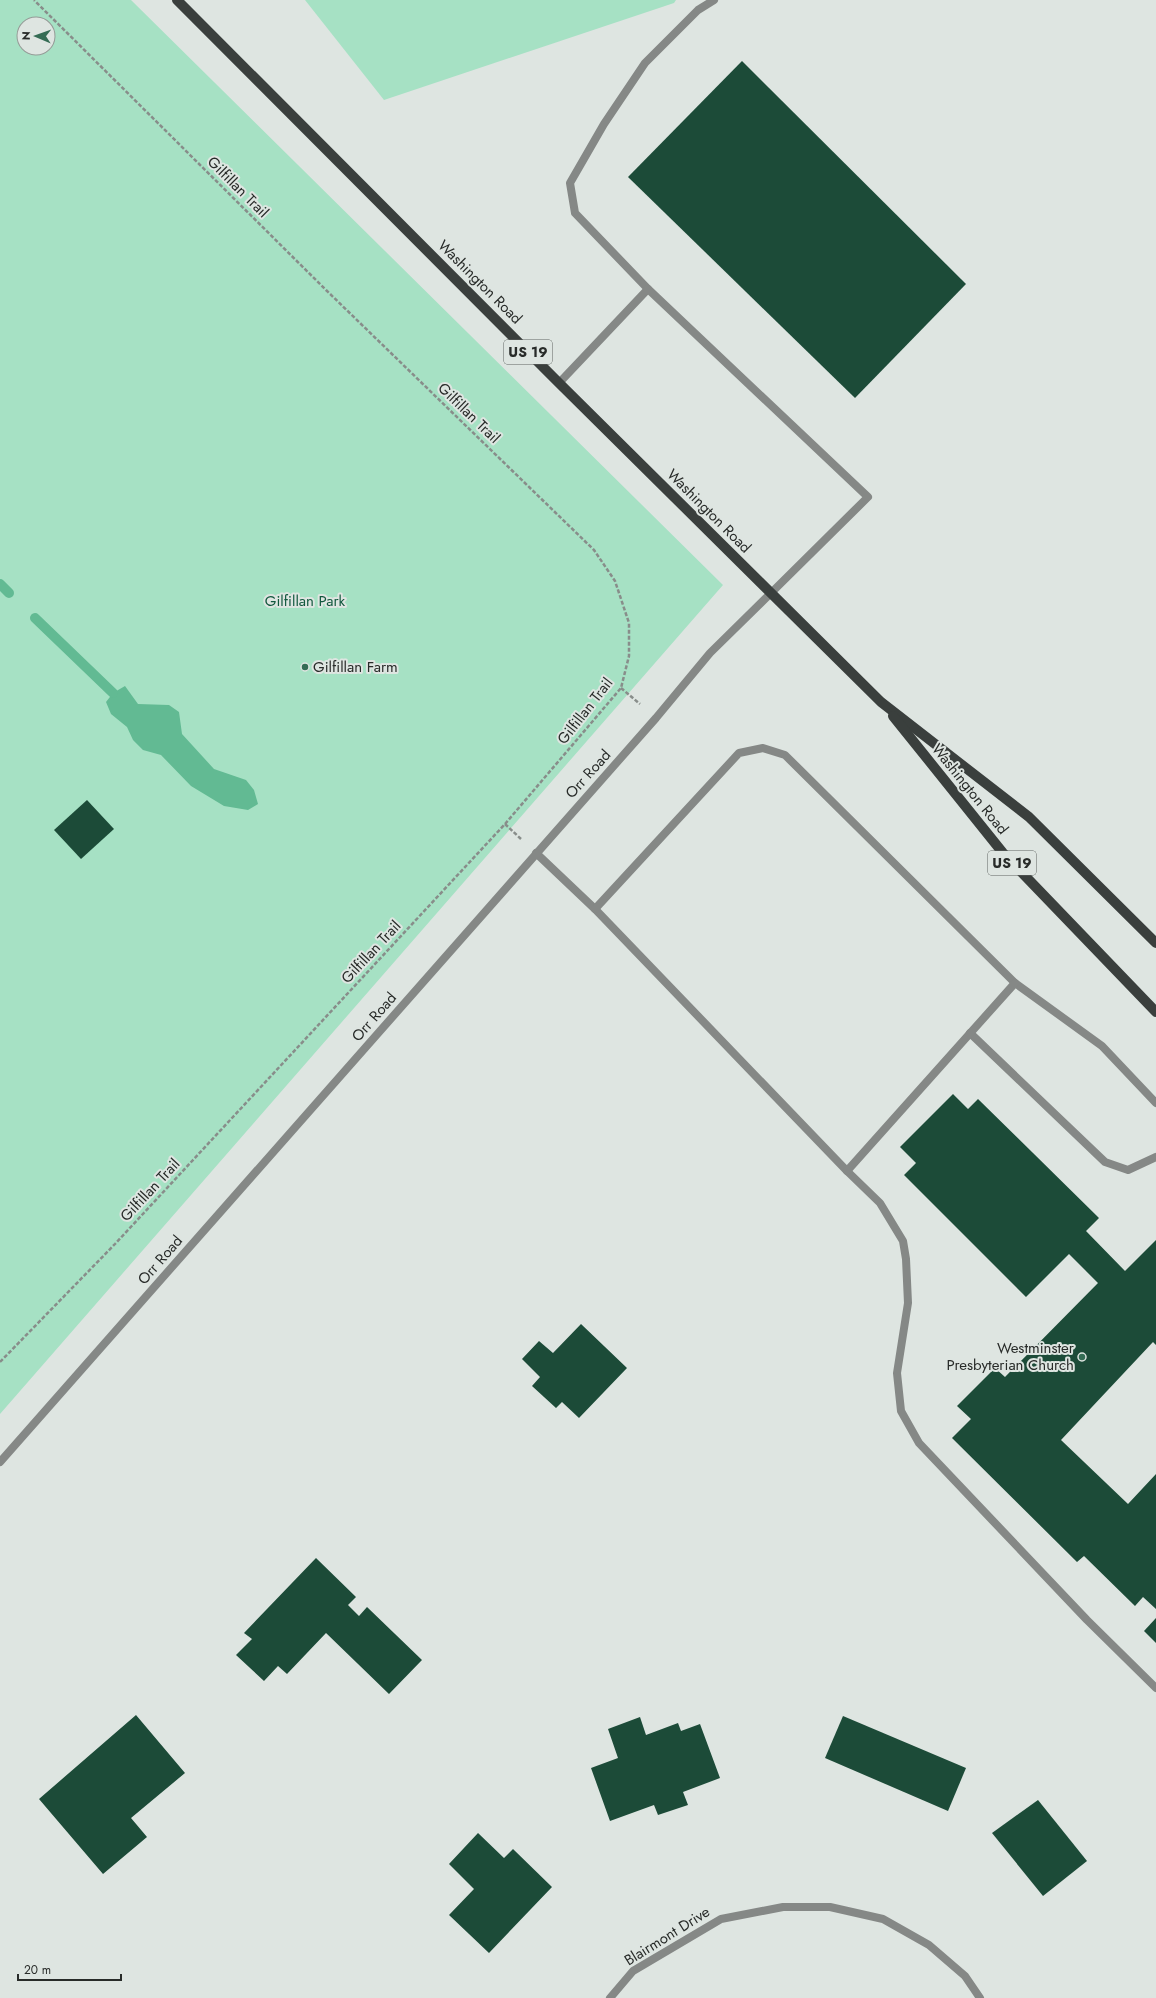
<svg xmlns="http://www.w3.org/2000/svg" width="1156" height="1998" font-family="Jost,sans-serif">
	<rect width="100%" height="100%" fill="#dee5e1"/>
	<g fill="#a6e1c4" fill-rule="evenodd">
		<path d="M0,0H131L723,585L0,1414ZM24,24H48V48H24Z"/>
		<path d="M305,0H676L674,3L384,100Z"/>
	</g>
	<path fill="#62ba93" d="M125,686L138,704L169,705L179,712L182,734L214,769L246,780L254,790L258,804L248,810L224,806L191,786L161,755L143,750L133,740L127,727L111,714L106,702L113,693Z"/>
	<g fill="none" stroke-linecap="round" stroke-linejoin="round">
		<g stroke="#62ba93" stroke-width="10">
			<path d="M0,584L9,593"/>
			<path d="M35,618L113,693"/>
		</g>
	</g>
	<g fill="#1c4b38">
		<path d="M742,61L966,284L855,398L628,177Z"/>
		<path d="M87,800L114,829L81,859L54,830Z"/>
		<path d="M953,1094L968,1109L978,1099L1099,1218L1086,1231L1125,1271L1156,1240V1345L1153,1342L1061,1440L1128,1504L1156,1474V1609L1143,1597L1135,1606L1084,1556L1077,1562L952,1438L971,1419L957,1406L995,1368L1005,1377L1098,1283L1069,1254L1026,1297L904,1175L916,1163L900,1147Z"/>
		<path d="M581,1324L627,1368L579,1418L562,1402L556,1408L532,1386L540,1377L522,1359L539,1341L553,1353Z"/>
		<path d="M316,1558L356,1597L348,1605L359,1616L367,1607L422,1660L389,1694L326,1633L287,1674L278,1666L264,1681L236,1655L252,1639L244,1633Z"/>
		<path d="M1156,1618V1643L1144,1631Z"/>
		<path d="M136,1715L185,1773L131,1818L147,1837L103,1874L39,1799Z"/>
		<path d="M843,1716L966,1768L948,1811L825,1758Z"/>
		<path d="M640,1717L646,1735L678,1723L681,1731L700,1724L720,1778L683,1792L688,1805L658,1815L654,1805L610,1821L591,1768L618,1758L608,1729Z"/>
		<path d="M1038,1800L1087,1861L1043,1896L992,1833Z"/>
		<path d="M478,1833L504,1858L513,1849L552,1887L489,1953L449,1915L474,1889L449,1864Z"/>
	</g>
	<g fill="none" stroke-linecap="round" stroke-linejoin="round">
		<g stroke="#888d8a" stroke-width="2.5" stroke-dasharray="4 2" stroke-linecap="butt">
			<path d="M621,688L640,704"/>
			<path d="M505,824L521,839"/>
			<path d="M0,1362L115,1244L505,824L621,688L629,656V623L615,581L594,550L326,290L34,0"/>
		</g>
		<g stroke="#858886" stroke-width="8">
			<path d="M648,289L575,213L570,183L604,124L645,63L698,10L714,0"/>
			<path d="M559,383L648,289L868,497L771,593"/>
			<path d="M536,853L595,909L847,1171L880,1203L903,1241L906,1259L908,1303L897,1373L901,1411L919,1443L1087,1620L1156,1688"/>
			<path d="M595,909L739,753L763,748L785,755L1015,983L1102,1046L1156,1103"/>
			<path d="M970,1033L1105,1162L1128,1170L1156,1157"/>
			<path d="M847,1171L1015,983"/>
		</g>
		<g stroke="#858886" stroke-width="8">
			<path d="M0,1462L656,718L710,653L771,593"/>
			<path d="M610,1998L633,1971L721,1919L783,1907H830L883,1919L929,1945L965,1976L980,1998"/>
		</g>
		<g stroke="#3a3f3d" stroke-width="10">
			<path d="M177,0L559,383L881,702L1029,817L1156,943"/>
			<path d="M893,716L1003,853L1156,1012"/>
		</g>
	</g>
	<g fill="#346c54" stroke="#dee5e1" stroke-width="1.5">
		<circle cx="305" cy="667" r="4"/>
		<circle cx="1082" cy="1357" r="4"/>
	</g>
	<g text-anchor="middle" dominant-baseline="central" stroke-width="4" stroke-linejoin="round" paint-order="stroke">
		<g fill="#dee5e1" stroke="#5f6360" stroke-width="1">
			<rect x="504" y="340" width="48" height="24" rx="3"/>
			<rect x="988" y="851" width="48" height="24" rx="3"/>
		</g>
		<g font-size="14" font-weight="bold" fill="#282b29">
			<text x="528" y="352">US 19</text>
			<text x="1012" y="863">US 19</text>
		</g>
		<g font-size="15" fill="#282b29" stroke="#dee5e1">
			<text transform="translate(238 187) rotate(45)">Gilfillan Trail</text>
			<text transform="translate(480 282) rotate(45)">Washington Road</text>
			<text transform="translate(469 413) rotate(44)">Gilfillan Trail</text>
			<text transform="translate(709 511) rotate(45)">Washington Road</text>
			<text transform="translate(585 711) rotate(-52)">Gilfillan Trail</text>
			<text transform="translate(588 774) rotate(-48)">Orr Road</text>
			<text transform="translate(970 789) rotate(51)">Washington Road</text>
			<text transform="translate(371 952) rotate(-47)">Gilfillan Trail</text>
			<text transform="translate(374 1017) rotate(-49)">Orr Road</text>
			<text transform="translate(150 1190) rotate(-47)">Gilfillan Trail</text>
			<text transform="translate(160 1260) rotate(-49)">Orr Road</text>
			<text transform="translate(667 1936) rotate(-32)">Blairmont Drive</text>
		</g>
		<g font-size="15" fill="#12583e" stroke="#dee5e1">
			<text x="305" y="601">Gilfillan Park</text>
		</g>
		<g font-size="15" fill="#282b29" stroke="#dee5e1" text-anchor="start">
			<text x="313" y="667">Gilfillan Farm</text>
			<text x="1074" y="1348" text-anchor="end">Westminster<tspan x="1074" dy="17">Presbyterian Church</tspan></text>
		</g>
	</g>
	<g transform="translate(36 36) rotate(272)"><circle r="19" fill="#dee5e1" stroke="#959b97"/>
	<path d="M0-3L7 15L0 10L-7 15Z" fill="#346c54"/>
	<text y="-6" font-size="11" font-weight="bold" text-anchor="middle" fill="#282b29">N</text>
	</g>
	<path d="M18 1974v6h103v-6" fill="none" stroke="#282b29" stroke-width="2"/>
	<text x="24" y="1974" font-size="12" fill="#282b29" stroke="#dee5e1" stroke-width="3" paint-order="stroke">20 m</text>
</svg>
